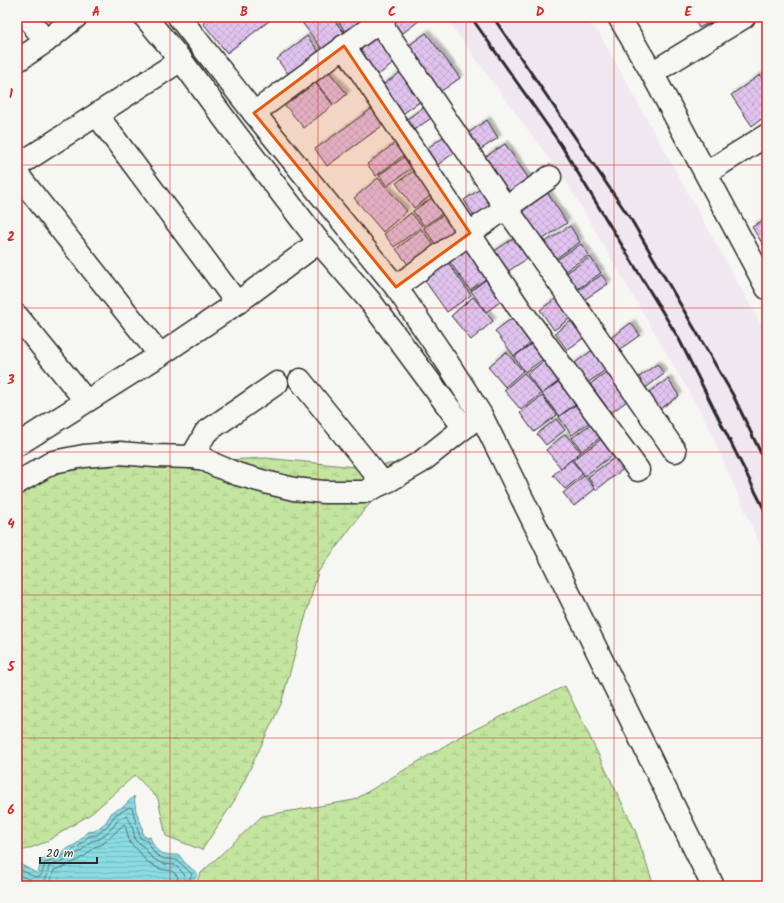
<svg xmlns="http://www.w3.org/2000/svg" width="784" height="903" font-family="Kalam,sans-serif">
	<defs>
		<pattern id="wetland-marsh" width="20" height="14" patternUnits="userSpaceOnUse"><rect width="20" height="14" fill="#c3e59f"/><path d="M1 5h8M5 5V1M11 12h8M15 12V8" fill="none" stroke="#a8c589"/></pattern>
		<pattern id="water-rules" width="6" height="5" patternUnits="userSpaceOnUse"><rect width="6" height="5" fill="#8adbe2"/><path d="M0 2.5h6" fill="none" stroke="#77bcc2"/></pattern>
		<pattern id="building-cross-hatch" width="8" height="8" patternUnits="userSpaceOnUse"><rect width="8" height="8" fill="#e1c3f0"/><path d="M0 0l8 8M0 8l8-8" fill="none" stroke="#c1a8ce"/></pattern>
		<filter id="shadow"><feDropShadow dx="3.5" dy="-3.5" stdDeviation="1" flood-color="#0004"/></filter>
	</defs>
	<rect width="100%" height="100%" fill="#f6f6f2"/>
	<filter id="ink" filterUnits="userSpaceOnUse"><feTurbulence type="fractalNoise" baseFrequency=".025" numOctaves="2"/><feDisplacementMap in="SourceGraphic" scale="8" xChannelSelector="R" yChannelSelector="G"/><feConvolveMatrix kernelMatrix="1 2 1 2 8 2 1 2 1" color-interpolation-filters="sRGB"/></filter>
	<g filter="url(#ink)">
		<path fill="#f0e7f1" d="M445,17H582L599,33L767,336V561L706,421L568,184Z"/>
		<g fill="url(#wetland-marsh)" stroke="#778865">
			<path d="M266,458L355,467L412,462L364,510L318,572L281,704L236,798L202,850L166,836L158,799L135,775L92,813L46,842L17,853V493L49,469Z"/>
			<path d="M565,686L635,830L654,886H194L201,873L262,816L354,800L461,736Z"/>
		</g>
		<path fill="url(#water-rules)" stroke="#649599" d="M134,796L136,811L142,826L143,836L150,837C156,854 162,855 179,855L185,863L198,874L190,886H17V867L20,864L38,874L41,860L48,856L60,853L76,844L87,832L95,831L106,822L112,812L123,807Z"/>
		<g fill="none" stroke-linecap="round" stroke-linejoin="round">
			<g stroke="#517174" stroke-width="1">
				<path d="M17,870C25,869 31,878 39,877L42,874L45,863L62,856L78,847L89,836L97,835L108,825L115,815L130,807L132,808L140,838L147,841L155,854L164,859L177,860L192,874L187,886"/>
				<path d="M17,875C26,875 41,890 47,876C48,872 48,869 49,866L64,861L81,851L91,841L100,839L112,828L119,819L127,815L133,829L135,840L143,846L152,858L163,864L175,865L185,875L182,886"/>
				<path d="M45,886L51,880L54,870L67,866L85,856L94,847L103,844L124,824L125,825L130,843L139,851L146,861L160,869L172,871L178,877L176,886"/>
			</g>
		</g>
		<g fill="url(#building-cross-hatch)" stroke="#2b2b2b" filter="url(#shadow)">
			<path d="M211,17H274L227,53L203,23Z"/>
			<path d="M305,17H332L345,34L323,50L300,20Z"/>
			<path d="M336,17H369L346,33Z"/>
			<path d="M401,17H418L420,20L399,36L390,26Z"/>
			<path d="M693,17H714L715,20L699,28Z"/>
			<path d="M381,31L401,58L371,80L351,52Z"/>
			<path d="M426,33L460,78L437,94L404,49Z"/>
			<path d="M307,36L319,52L288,74L277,59Z"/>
			<path d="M326,68L347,94L334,105L313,79Z"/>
			<path d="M407,68L427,97L398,117L378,88Z"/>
			<path d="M760,75L767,86V115L752,126L731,95Z"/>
			<path d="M313,80L333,105L304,128L283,103Z"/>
			<path d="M432,101L440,112L411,132L403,122Z"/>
			<path d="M374,107L386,123L327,166L315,149Z"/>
			<path d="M487,120L498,138L475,153L464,136Z"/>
			<path d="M450,132L462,147L436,166L425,150Z"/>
			<path d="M399,140L408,152L376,176L367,164Z"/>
			<path d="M505,144L531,182L511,195L485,157Z"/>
			<path d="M409,154L416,165L387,186L379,175Z"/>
			<path d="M419,167L436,192L414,208L396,183Z"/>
			<path d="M378,178L407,211L383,232L354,198Z"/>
			<path d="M488,184L500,202L476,219L464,200Z"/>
			<path d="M545,189L567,223L534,245L512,212Z"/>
			<path d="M438,194L449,209L424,226L413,211Z"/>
			<path d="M449,211L462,229L437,246L424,228Z"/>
			<path d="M411,213L422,226L394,247L384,234Z"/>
			<path d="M767,218V251L752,227Z"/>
			<path d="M570,226L580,242L552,261L541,245Z"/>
			<path d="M421,229L435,247L410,267L396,249Z"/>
			<path d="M520,234L534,254L504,274L490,254Z"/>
			<path d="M469,243L491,275L470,290L447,258Z"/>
			<path d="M581,244L589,255L559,275L552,263Z"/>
			<path d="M444,257L471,295L447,312L420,274Z"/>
			<path d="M590,257L601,273L570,294L559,278Z"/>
			<path d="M492,275L507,297L486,312L471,291Z"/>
			<path d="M602,275L608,284L576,305L570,295Z"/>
			<path d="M562,294L576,314L554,330L540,310Z"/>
			<path d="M473,297L493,321L471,340L451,316Z"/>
			<path d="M519,313L537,339L514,356L495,331Z"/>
			<path d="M577,317L589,334L567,350L555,333Z"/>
			<path d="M631,323L640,335L613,354L605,342Z"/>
			<path d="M538,339L549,355L525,372L514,357Z"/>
			<path d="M594,349L608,368L586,384L572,365Z"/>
			<path d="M506,352L523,371L505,387L488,367Z"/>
			<path d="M549,357L564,377L542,394L527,374Z"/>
			<path d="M657,364L664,374L639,393L631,383Z"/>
			<path d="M610,369L631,398L611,413L590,384Z"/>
			<path d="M524,373L541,394L521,410L504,390Z"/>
			<path d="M564,378L581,400L559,416L542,394Z"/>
			<path d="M668,379L679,396L654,413L643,396Z"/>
			<path d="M542,396L557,415L534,432L520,413Z"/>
			<path d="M581,401L594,419L572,435L559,417Z"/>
			<path d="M556,419L565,430L546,445L537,434Z"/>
			<path d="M596,420L605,434L582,451L572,438Z"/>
			<path d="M565,434L581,452L561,468L546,450Z"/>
			<path d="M604,437L615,453L585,476L573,460Z"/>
			<path d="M618,455L626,467L596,490L588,477Z"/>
			<path d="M571,460L583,474L565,489L553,475Z"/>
			<path d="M584,476L595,489L574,506L563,493Z"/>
		</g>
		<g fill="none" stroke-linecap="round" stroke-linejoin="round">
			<g stroke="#2b2b2b" stroke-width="25">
				<g id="minor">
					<path d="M28,17L45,42"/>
					<path d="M145,17L181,60L232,129L319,242L370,301L464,428"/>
					<path d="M179,17L254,113L396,287L447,362L481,415L713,886"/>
					<path d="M619,17L652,73L767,288"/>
					<path d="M379,21L506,208L563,288L675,451"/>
					<path d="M344,46L519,308L638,470"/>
					<path d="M17,61L45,42L76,17"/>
					<path d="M652,73L744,17"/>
					<path d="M254,113L385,17"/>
					<path d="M97,115L237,303"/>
					<path d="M17,166L181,60"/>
					<path d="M706,173L767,135"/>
					<path d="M17,174L160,355"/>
					<path d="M396,287L470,233L550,177"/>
					<path d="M17,316L86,401"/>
					<path d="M300,380L383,483"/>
					<path d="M17,445L160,355L237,303L319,242"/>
					<path d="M191,457C199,447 200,442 206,432L277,383"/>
					<path d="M17,483L53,462L84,456L120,453L155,456L191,457L204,459L215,465L237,474L269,483L294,489L324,492H364L390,480L421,462L475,419"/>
				</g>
			</g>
			<use href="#minor" stroke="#f6f6f2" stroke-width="22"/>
			<g stroke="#2b2b2b" stroke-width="3">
				<path d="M471,17L561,145L679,339L767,515"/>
				<path d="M493,17L632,221L733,395L767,466"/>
			</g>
		</g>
	</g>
	<path fill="#e8590c" fill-opacity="0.2" stroke="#e8590c" stroke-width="3" stroke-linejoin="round" d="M344,46L470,233L396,287L254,113Z"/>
	<path fill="none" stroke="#d62828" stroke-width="1" stroke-opacity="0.55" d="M170,17V886M318,17V886M466,17V886M614,17V886M17,165H767M17,308H767M17,452H767M17,595H767M17,738H767"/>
	<rect width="784" height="903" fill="none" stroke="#f6f6f2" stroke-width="44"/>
	<path d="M40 857v6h57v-6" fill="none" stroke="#2b2b2b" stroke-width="2"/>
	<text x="46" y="857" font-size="12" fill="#2b2b2b" stroke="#f6f6f2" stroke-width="3" paint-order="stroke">20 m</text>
	<rect x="22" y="22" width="740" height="859" fill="none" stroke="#d62828" stroke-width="1.5"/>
	<g font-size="13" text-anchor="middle" font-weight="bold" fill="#d62828">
		<text x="96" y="16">A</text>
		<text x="244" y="16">B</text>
		<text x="392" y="16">C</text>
		<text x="540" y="16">D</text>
		<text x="688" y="16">E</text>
		<text x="11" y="98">1</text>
		<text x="11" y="241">2</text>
		<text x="11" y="384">3</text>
		<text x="11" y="528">4</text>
		<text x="11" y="671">5</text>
		<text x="11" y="814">6</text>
	</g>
</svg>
